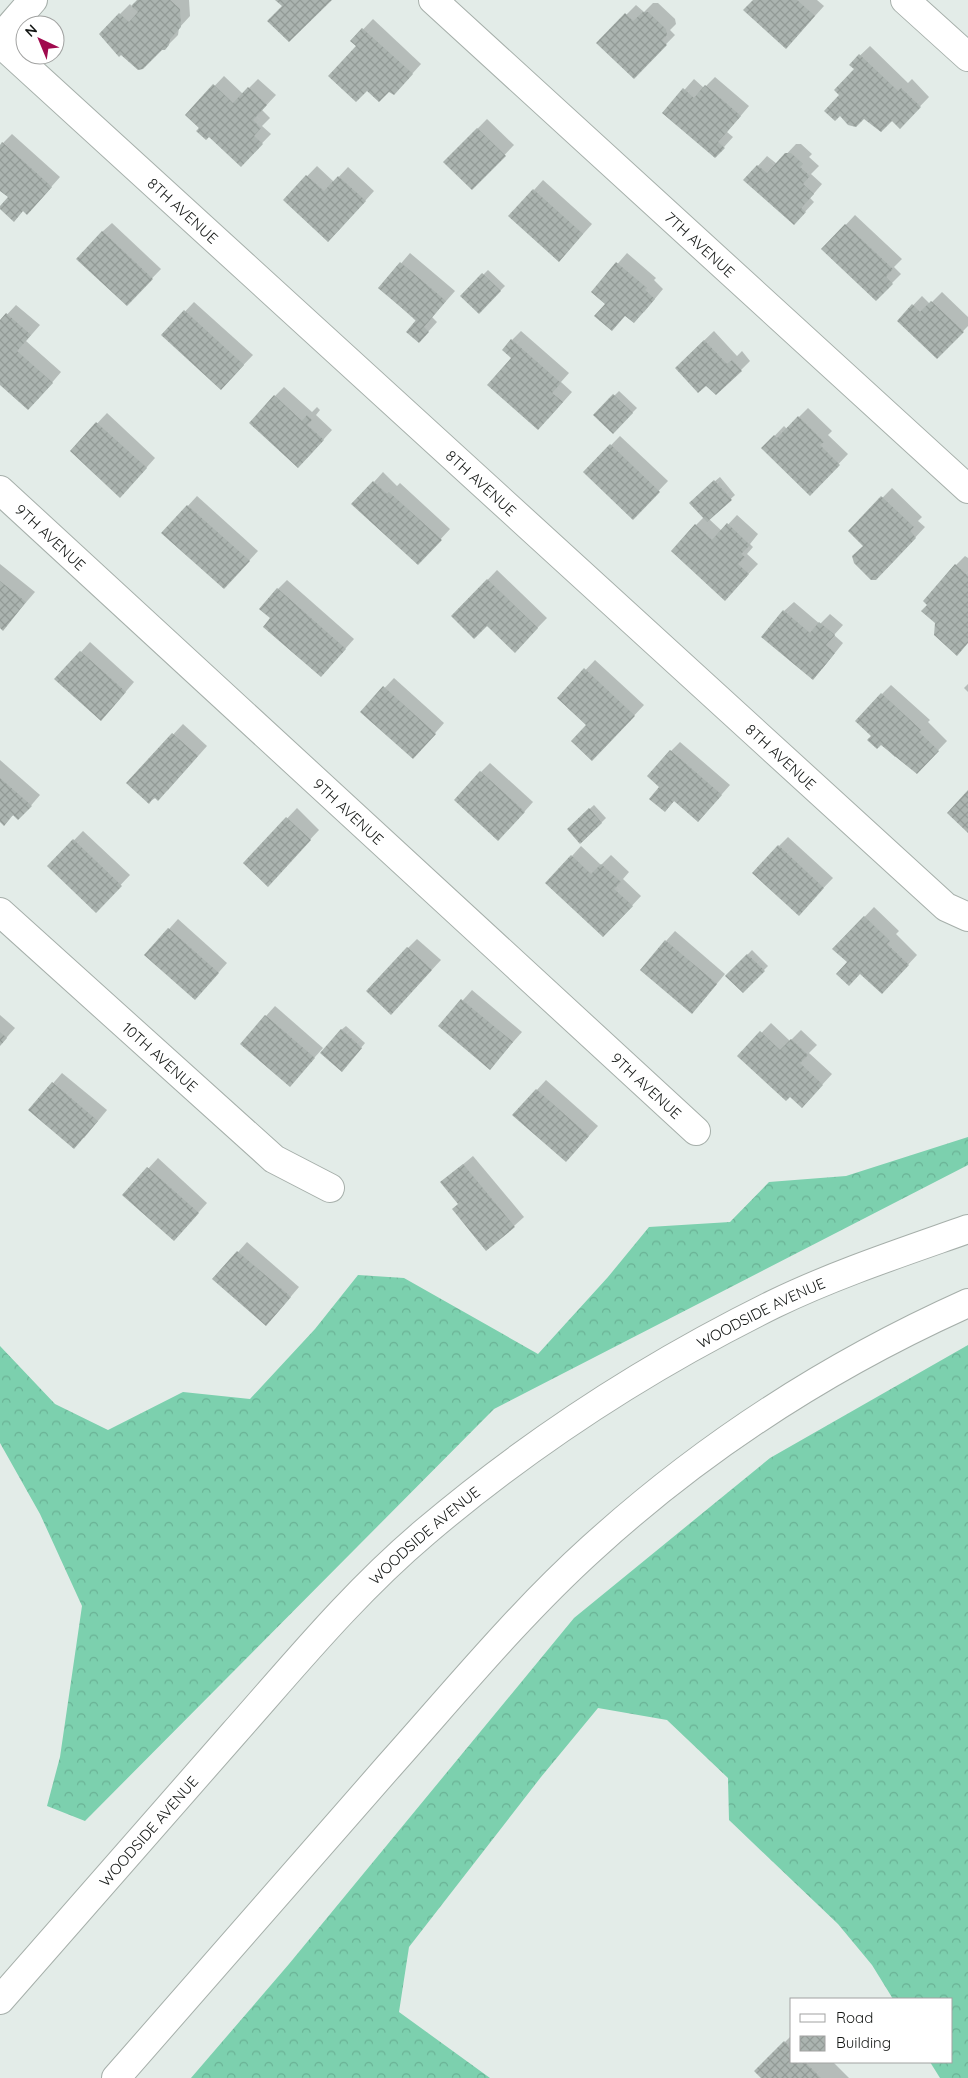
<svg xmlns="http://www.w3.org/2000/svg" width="968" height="2078" font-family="Quicksand,sans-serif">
	<defs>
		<pattern id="forest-crowns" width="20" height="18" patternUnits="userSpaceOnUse" patternTransform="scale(1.25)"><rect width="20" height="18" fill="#7cd0ae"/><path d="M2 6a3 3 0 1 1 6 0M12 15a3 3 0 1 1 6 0" fill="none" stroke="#6ab295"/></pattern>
		<pattern id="building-cross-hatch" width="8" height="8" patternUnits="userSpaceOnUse" patternTransform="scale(1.25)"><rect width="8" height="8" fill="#abb4b0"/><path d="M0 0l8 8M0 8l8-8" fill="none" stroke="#929a96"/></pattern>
	</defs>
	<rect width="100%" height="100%" fill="#e3ece8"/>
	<g fill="url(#forest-crowns)">
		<path d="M968,1137V1165L494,1409L85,1821L47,1806L60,1757L82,1606L40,1514L0,1443V1346L55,1404L108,1430L183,1392L250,1399L315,1329L358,1275L404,1278L538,1354L608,1277L649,1227L730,1222L769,1182L846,1176Z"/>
		<path d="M968,1345V2078H940L930,2062H952V1999H893L872,1965L838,1924L729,1820L728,1778L667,1720L598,1708L541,1777L409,1947L399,2012L490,2078H191L289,1964L574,1618L770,1458Z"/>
	</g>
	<g fill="#0003">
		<path d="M139,0H189L190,16L179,28L178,35L164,49L100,34L130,4L132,7Z"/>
		<path d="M754,0H817L824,6L795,38Z"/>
		<path d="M653,3H658L675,19L676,24L670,30L675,35L634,77L598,43L636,5L644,12Z"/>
		<path d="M373,19L421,64L403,84L390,90L352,41Z"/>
		<path d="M870,46L908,83L912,79L929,97L900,127L892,119L840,95L856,69L851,64Z"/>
		<path d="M224,76L243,94L258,79L276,95L262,110L270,118L262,126L271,134L241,165L187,115Z"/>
		<path d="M715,77L749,106L727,132L733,137L724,147L664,113L694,79L704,88Z"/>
		<path d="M487,119L514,145L472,189L445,162Z"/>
		<path d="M12,134L60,177L36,204L23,210L0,208L9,197L0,189V146Z"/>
		<path d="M796,144H801L812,154L809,157L819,166L811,174L822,184L810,198L814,202L803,214L745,180L767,156L777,164Z"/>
		<path d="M317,166L334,182L348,167L374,191L338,231L284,200Z"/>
		<path d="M543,180L592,224L568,251L534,190Z"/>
		<path d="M855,215L902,259L894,267L901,274L876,299L823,249Z"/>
		<path d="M112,223L161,269L136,295L102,232Z"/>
		<path d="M410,253L455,291L432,317L437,322L428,332L380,288Z"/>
		<path d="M627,253L656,278L654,280L663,289L644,312L626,315L606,303L593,292Z"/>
		<path d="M488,270L505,286L479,312L462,296Z"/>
		<path d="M942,292L968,317V326L937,358L898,321L922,296L930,304Z"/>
		<path d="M194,302L253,355L230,379L163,335Z"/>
		<path d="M16,305L40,325L26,341L61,372L38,399L0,383V322Z"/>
		<path d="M521,331L569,373L561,382L572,392L548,419L512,340Z"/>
		<path d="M714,331L737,356L742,351L750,361L741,370L686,358Z"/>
		<path d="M284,387L312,412L317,407L320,410L316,415L332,430L308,457L275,396Z"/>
		<path d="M619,391L637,408L613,432L595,415Z"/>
		<path d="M808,408L832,431L828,435L848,454L810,494L763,448L784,426L787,429Z"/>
		<path d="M107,413L155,458L130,486L71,451Z"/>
		<path d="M620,436L668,481L633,518L585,472Z"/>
		<path d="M383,472L397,486L400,483L450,529L427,554L374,482Z"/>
		<path d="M720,477L735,495L709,519L722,531L737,515L758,534L750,544L753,547L747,554L758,564L734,589L696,525L704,517L695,498Z"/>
		<path d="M892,488L922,517L918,521L925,527L886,569L850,531Z"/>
		<path d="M197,496L258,551L233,578L163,533Z"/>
		<path d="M965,556L968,558V643L936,622L929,605L956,565Z"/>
		<path d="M0,564L35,592L3,629L0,626Z"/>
		<path d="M497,570L547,618L515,651L487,624L453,616Z"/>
		<path d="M287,580L354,639L330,666L271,618L278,589Z"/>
		<path d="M794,602L820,624L830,614L843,625L834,635L843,643L822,669L784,611Z"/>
		<path d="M90,642L134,682L110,710L81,652Z"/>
		<path d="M595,660L644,705L602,750L588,725L559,698Z"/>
		<path d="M394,678L444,723L422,748L362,712Z"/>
		<path d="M968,684V692L964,688Z"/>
		<path d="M891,685L930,720L928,722L947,741L926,763L897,755L895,757L873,736L882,694Z"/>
		<path d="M183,724L207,746L168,790L149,802L128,783Z"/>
		<path d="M680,742L730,785L707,811L675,800L665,811L661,786L671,751Z"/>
		<path d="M0,760L40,795L28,809L0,821Z"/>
		<path d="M490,763L533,802L508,830L481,772Z"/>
		<path d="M594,805L606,818L581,843L568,829Z"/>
		<path d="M297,808L319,830L277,875L245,863Z"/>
		<path d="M83,831L130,875L96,911L49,866Z"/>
		<path d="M788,837L833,878L808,904L779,846Z"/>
		<path d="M581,846L601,865L611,855L629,872L623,879L641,896L613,926L572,856Z"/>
		<path d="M874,907L899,931L896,934L917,955L891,983L848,962L834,949Z"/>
		<path d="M178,919L227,963L204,989L146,955Z"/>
		<path d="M675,931L725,974L701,1003L666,941Z"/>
		<path d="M417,939L441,960L400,1004L408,948Z"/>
		<path d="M752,950L768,966L743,991L727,976Z"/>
		<path d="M472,990L522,1032L499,1058L440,1026Z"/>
		<path d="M275,1006L323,1048L299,1075L266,1016Z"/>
		<path d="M0,1015L15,1028L0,1045Z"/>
		<path d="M771,1023L790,1041L801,1030L817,1045L809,1053L832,1074L811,1097L790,1096L739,1056Z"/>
		<path d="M346,1026L365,1043L346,1066L341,1030Z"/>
		<path d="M62,1073L107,1110L84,1138L30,1110Z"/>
		<path d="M546,1080L598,1126L575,1151L514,1115Z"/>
		<path d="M473,1156L524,1217L514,1226L459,1203L442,1182Z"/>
		<path d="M158,1158L207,1203L183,1230L124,1195Z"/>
		<path d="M247,1242L299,1287L275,1315L214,1279Z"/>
		<path d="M792,2035V2062H833L849,2078H763L756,2071Z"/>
	</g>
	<g fill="url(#building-cross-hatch)">
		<path d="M137,0H170L180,9L181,27L170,39L169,45L165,50H162L143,69L138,70L121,55L119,57L99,34L119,13L129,22L138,12L131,6Z"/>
		<path d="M275,0H332L289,42L267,21L282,6Z"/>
		<path d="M753,0H797L815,16L786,49L743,10Z"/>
		<path d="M643,12H648L666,29L667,35L662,40L667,45L634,79L596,43L625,13L633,21Z"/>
		<path d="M362,28L413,74L394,95L389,92L379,102L367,91L356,102L328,76L356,46L350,41Z"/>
		<path d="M859,54L898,91L901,88L921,107L900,129L892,121L881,132L864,119L856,127L848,125L840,116L835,121L824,111L839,95L834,90L854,69L849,65Z"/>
		<path d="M213,84L233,103L248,87L267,105L253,120L261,128L254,136L263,144L241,167L209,137L206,140L196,131L199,128L185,115Z"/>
		<path d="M705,85L741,116L718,142L725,148L715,158L662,113L683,88L694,98Z"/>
		<path d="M477,128L506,156L472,190L443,162Z"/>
		<path d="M2,142L52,187L27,215L23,211L14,222L0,209V206L8,197L0,191V145Z"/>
		<path d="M785,153H791L803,164L800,167L810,176L803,184L814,194L801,208L806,212L794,225L743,180L757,165L767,173Z"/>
		<path d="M306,175L324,191L338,176L366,201L328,242L283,200Z"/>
		<path d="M533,189L583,234L559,262L508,216Z"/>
		<path d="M845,224L893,269L886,277L893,284L876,301L821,249Z"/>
		<path d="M102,231L153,279L127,306L76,259Z"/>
		<path d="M400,262L446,301L424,327L429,332L419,343L406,332L416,320L378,288Z"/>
		<path d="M616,262L647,288L645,290L655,299L634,323L625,316L612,331L594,316L605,304L591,292Z"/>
		<path d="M482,273L501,291L479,314L460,296Z"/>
		<path d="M931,301L964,332L937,359L897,321L912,304L920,312Z"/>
		<path d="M184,310L244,365L221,390L161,335Z"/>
		<path d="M6,313L31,335L17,351L53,383L28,410L0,385V320Z"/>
		<path d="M511,339L561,383L552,393L563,402L538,430L487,385L511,358L502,350Z"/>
		<path d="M704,340L727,364L732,360L742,371L716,395L706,386L698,393L675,368Z"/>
		<path d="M613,394L633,413L613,434L593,415Z"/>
		<path d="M274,395L302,421L307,415L312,420L307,425L324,440L298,468L249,423Z"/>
		<path d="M798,416L824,442L820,445L840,465L810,496L761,448L774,435L777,438Z"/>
		<path d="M96,422L147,468L120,498L70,451Z"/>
		<path d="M610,444L660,492L633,520L583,472Z"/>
		<path d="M714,480L732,500L707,522L689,503Z"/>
		<path d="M373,481L387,494L389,492L442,540L418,565L351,504Z"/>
		<path d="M881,496L914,527L910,531L916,538L876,580H871L854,563L852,556L863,546L848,531Z"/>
		<path d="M187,505L250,561L224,589L161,533Z"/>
		<path d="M727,523L750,545L741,554L745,557L738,564L749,574L725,601L671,551L695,524L712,540Z"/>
		<path d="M955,564L968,576V643L957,656L934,635L935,623L921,611L927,605L923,601Z"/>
		<path d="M487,579L538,628L515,653L487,626L474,639L451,616Z"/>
		<path d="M0,581L26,602L3,631L0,628Z"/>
		<path d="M277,588L346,649L321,677L263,627L270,618L259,609Z"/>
		<path d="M783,610L810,633L819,622L835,635L826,645L835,653L813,680L761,637Z"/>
		<path d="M80,651L126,692L101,721L54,679Z"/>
		<path d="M584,668L635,716L592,761L571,741L586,725L557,698Z"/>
		<path d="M383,686L436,734L413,759L360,712Z"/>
		<path d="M881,693L921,730L919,732L939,751L917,774L881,745L877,749L867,740L871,736L855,721Z"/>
		<path d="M172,733L198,756L158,801L154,797L149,804L126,783Z"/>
		<path d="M670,750L722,795L698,822L674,801L665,812L649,799L659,787L647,776Z"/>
		<path d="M480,771L525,812L498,841L454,800Z"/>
		<path d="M0,778L32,806L18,820L13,815L4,826L0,822Z"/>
		<path d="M968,790V833L947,813Z"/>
		<path d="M589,808L602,823L580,844L567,829Z"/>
		<path d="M286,817L311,840L268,887L243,863Z"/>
		<path d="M73,839L122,886L96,913L47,866Z"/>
		<path d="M778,845L824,888L799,916L752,873Z"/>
		<path d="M571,855L591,874L601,864L621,882L614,889L633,906L603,937L545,883Z"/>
		<path d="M864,916L890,941L887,944L909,965L882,994L860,974L849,986L836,974L847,962L832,949Z"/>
		<path d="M168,928L219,973L195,1000L144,955Z"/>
		<path d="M665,940L717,984L692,1014L640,970Z"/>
		<path d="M407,947L432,970L391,1015L366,991Z"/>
		<path d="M747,954L765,971L743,993L725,976Z"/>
		<path d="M461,999L513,1042L490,1070L438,1026Z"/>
		<path d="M265,1015L315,1058L290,1087L240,1044Z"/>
		<path d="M341,1029L362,1048L342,1072L320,1053Z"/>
		<path d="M760,1031L780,1050L791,1039L808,1055L800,1063L823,1085L802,1108L790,1097L786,1101L737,1056Z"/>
		<path d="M0,1032L7,1038L0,1046Z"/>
		<path d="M52,1082L98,1121L74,1149L28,1110Z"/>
		<path d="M536,1089L589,1136L566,1162L512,1115Z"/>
		<path d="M463,1164L515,1227L486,1251L452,1209L458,1204L440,1182Z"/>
		<path d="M147,1167L199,1213L174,1241L122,1195Z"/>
		<path d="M237,1251L291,1297L266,1326L212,1279Z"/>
		<path d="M784,2041L792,2049V2062H805L821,2078H761L754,2071Z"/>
	</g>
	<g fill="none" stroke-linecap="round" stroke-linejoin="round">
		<g stroke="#a6afaa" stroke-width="30">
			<g id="minor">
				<path id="s1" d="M433,0L968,489"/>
				<path d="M905,0L968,57"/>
				<path d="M0,38L33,0"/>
				<path id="s2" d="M0,43L946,907L968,917"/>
				<path id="s3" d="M0,490L696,1131"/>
				<path id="s4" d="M0,912L274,1159L330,1188"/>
			</g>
		</g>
		<g stroke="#a6afaa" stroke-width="30">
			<g id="primary">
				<path id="s5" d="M0,2000C78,1911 156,1822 234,1733C295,1664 354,1592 425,1532C531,1442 648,1366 774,1304C836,1274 903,1252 968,1229"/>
				<path d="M116,2078C207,1974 298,1870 389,1766C455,1692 519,1614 592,1548C703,1447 832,1364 968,1303"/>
			</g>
		</g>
		<use href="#minor" stroke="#fff" stroke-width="28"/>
		<use href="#primary" stroke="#fff" stroke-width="28"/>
	</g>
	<g text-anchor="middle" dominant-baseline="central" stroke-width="4" stroke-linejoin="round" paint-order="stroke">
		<g font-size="15" fill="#141715" stroke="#fff">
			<text stroke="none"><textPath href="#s2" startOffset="248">8TH AVENUE</textPath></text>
			<text stroke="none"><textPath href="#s1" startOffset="362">7TH AVENUE</textPath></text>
			<text stroke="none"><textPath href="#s2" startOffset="652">8TH AVENUE</textPath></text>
			<text stroke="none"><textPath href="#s3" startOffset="69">9TH AVENUE</textPath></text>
			<text stroke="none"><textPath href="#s2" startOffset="1058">8TH AVENUE</textPath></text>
			<text stroke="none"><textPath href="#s3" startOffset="474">9TH AVENUE</textPath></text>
			<text stroke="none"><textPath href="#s4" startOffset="216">10TH AVENUE</textPath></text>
			<text stroke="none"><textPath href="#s3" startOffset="879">9TH AVENUE</textPath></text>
			<text stroke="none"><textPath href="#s5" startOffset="1035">WOODSIDE AVENUE</textPath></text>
			<text stroke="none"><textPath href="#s5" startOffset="630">WOODSIDE AVENUE</textPath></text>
			<text stroke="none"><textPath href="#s5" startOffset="225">WOODSIDE AVENUE</textPath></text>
		</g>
	</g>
	<rect x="790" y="1998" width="162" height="65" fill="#ffffff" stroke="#a1a2a1"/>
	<rect x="800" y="2014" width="25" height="8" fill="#ffffff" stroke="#a1a2a1"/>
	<text x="836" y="2023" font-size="15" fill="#141715">Road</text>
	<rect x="800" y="2036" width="25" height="15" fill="url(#building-cross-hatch)" stroke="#a1a2a1"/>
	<text x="836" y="2048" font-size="15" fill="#141715">Building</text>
	<g transform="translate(40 40) rotate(316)"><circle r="24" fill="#ffffff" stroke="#a1a2a1"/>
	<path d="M0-4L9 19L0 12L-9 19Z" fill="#a00a4e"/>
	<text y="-8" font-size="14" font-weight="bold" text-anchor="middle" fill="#141715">N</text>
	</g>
</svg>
